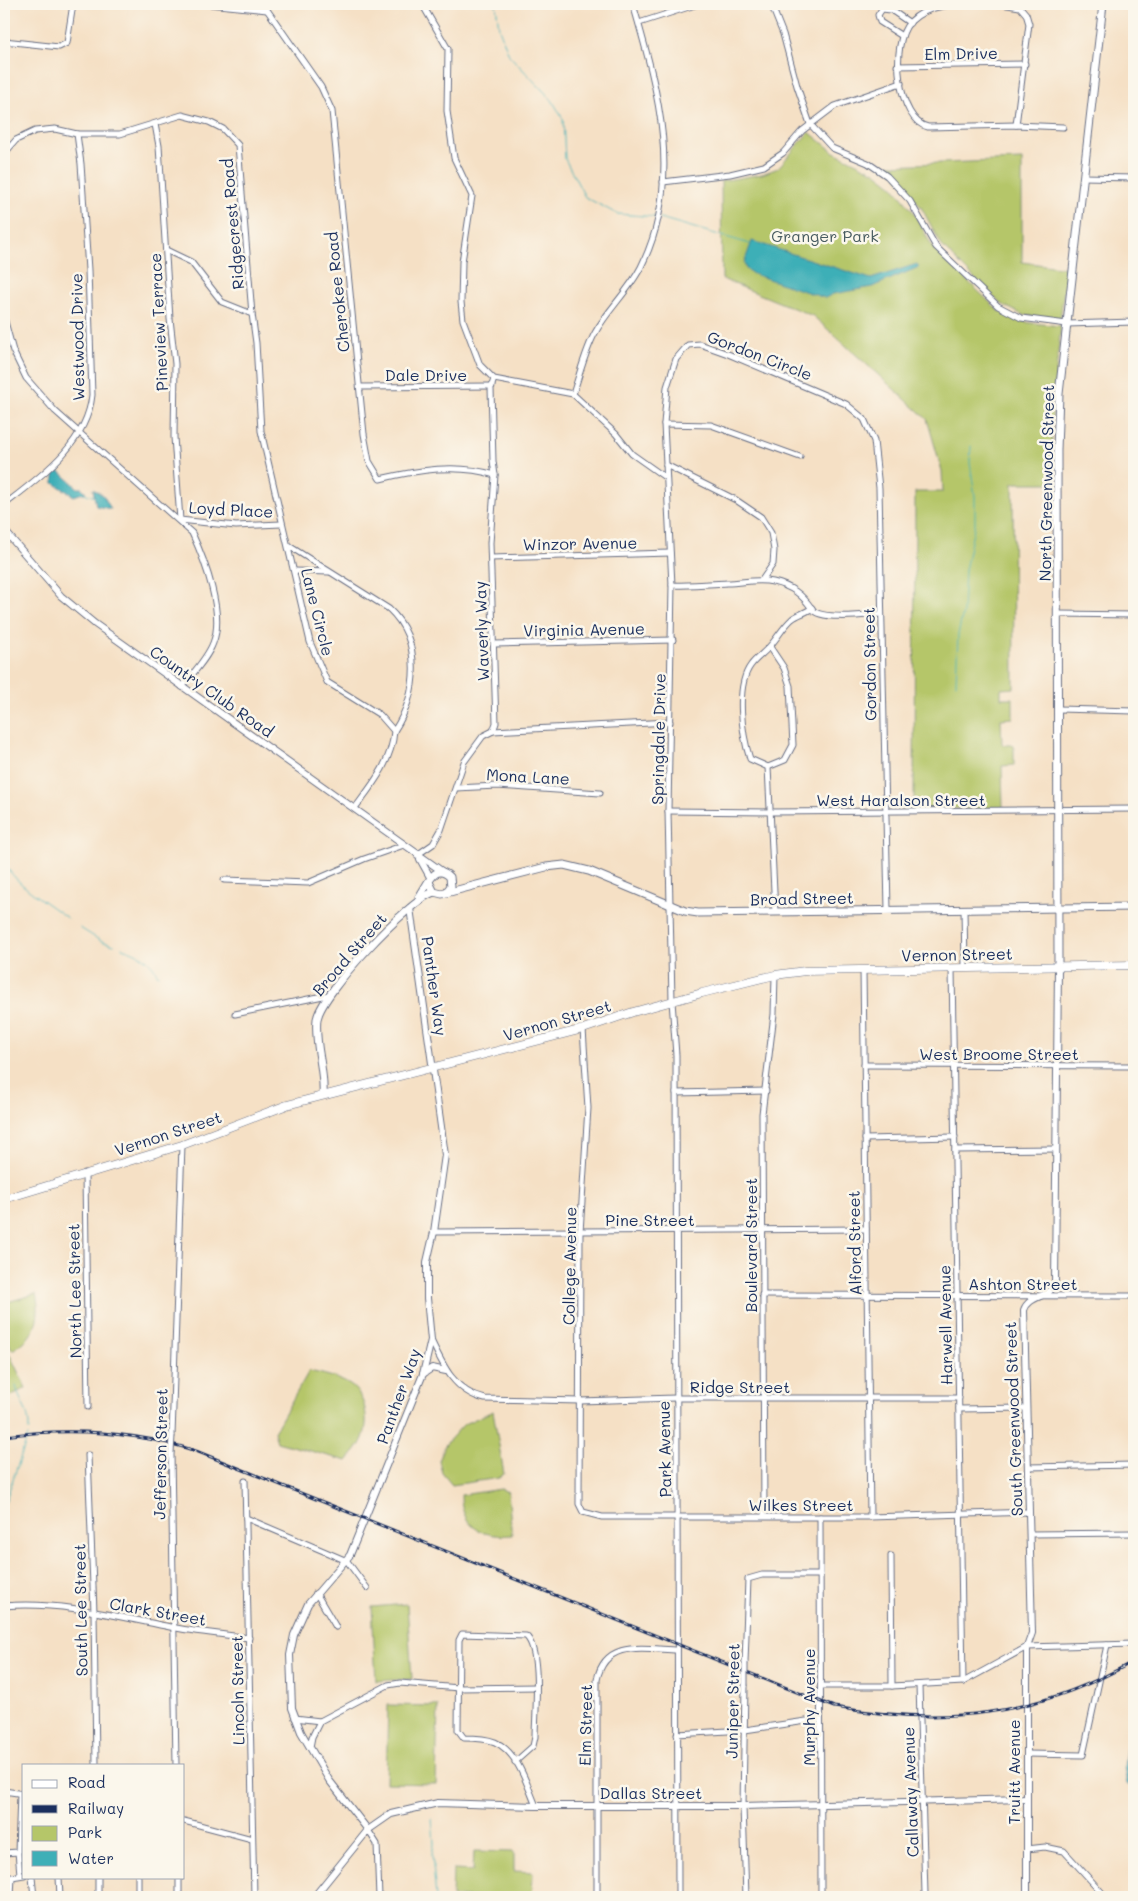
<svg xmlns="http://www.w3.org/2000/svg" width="1138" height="1901" font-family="Mali,sans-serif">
	<rect width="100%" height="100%" fill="#fbf7ec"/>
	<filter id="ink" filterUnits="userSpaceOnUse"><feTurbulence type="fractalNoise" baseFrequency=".02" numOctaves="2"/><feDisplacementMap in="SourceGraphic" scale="10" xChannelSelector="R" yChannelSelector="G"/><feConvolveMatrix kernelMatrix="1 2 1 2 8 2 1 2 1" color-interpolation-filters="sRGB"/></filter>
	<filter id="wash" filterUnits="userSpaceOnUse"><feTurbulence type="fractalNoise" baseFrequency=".0096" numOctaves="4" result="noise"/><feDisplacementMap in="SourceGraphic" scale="20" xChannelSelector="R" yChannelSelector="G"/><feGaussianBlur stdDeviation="1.12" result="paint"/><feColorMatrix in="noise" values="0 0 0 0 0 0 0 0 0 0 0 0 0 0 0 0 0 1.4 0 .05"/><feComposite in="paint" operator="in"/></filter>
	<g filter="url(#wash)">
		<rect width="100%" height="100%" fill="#f5e0c5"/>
		<g fill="#b5c669" stroke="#687a64">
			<path d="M809,132L834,152L875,172L893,186L914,213L933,248L999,311L1016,320L1031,323L1061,326L1052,408V483H1013L1014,688L1001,689V698H1013V718L1001,719L1002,745H1014V765L1002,766L1003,808L914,809L915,492H943L942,471L927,419L813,316L722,279L721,181L762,174L778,168Z"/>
			<path d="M1022,160V262L1067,268L1060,320L1023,315L1005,306L993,297L942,246L921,207L888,165Z"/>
			<path d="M36,1294C42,1319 35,1338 12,1350L4,1332V1303Z"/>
			<path d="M4,1343L26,1388L4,1399Z"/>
			<path d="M309,1371C323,1374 337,1377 350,1385C368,1397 371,1428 359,1446C356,1451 351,1456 347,1461L277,1442L274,1432Z"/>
			<path d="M493,1411L504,1474L499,1478L452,1485L442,1473L439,1461L445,1445L464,1424Z"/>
			<path d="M501,1489L508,1492L512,1535C482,1538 461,1527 461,1495Z"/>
			<path d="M407,1604L412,1679L376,1681L372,1607Z"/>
			<path d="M388,1705L438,1706L436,1784L386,1783Z"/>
			<path d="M474,1851L514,1852V1871L533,1872L532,1897H452L453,1870L473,1871Z"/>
		</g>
		<g fill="#3eafb7" stroke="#2c6f8a">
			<path d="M752,241L871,279L917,264L919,267L872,287L833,294L825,298L753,274L746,269L744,263Z"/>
			<path d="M57,469L78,488H82L86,492L74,496L54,483V471Z"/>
			<path d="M93,489L103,495L111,509L96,506Z"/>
			<path d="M1134,1744V1789L1127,1784L1124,1767L1126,1749Z"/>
		</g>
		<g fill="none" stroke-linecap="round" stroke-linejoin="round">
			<g stroke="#3eafb7" stroke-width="1">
				<path d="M496,4L499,29L509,55L552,100L563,119L565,159L585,197L617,214L657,217"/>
				<path d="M660,218L750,244"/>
				<path d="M84,493L95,497"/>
				<path d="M956,684L958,635L963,612L965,570L975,523V496L970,463L971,446"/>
				<path d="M4,863C18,887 45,901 67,918"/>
				<path d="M80,928L101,941L114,945"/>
				<path d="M122,948C138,953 151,959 158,975"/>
				<path d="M16,1386C20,1404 30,1411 29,1430"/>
				<path d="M4,1505L28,1436"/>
				<path d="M432,1818L434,1844L432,1854L436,1897"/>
			</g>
		</g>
	</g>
	<g filter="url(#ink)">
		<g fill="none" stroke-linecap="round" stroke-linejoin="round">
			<g stroke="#676d82" stroke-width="7">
				<g id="minor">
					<path d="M209,4L267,10"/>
					<path d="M263,4L321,87L332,111L364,434L369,461L380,479C418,470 457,463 495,475"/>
					<path d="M422,4L448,49L447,111L454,158L472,196L462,262L461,302L463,320L480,365L494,379L573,394L616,434L632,454L666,478"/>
					<path d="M771,4L783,34L797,86L810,124L832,148L868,163L887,176L910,201L936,247L998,306L1021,318L1067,324L1134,322"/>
					<path d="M986,4C960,4 930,2 910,22C889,44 898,121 928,127L1016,125L1063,127"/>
					<path d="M1001,4L1020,7L1026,14L1029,24L1016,125"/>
					<path d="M639,23L698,4"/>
					<path d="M902,36L880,22L878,15L882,9L891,10L910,23"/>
					<path d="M4,41L59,47L67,43L73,4"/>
					<path d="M897,66L1025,64"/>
					<path d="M155,124L159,146L170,319L175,364L174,437L180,520L236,526L281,524"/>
					<path d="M4,154L16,140L35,131L55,129L77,134H120L182,115L209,122L223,129L238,145L252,314L256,343L261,431L310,642L327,682L380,715L394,731C392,761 373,784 355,808"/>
					<path d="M1083,177L1134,178"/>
					<path d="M663,182L730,174L764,166L783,153L802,131L835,106L901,83"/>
					<path d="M166,250L191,262L222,302L252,314"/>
					<path d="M4,302V318L13,351L26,378L55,411L192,533C205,561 225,614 213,643C207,659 192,674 182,687"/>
					<path d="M360,387L492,386"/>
					<path d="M573,394C580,374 585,351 595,333C608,309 629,291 641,267C684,180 658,91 633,4"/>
					<path d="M664,424L711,425L800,457"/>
					<path d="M666,465L736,500L761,517L771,533L774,550L773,564L762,580"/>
					<path d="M4,505C40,477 87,444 92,395L88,270L81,164L77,134"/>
					<path d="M289,546L389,609C423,641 418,694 394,731"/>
					<path d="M491,558L670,553"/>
					<path d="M295,571L329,572"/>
					<path d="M672,585C690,586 709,584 727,583C743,583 756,578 773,582C791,586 802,594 812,609C820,621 867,615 880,614"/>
					<path d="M1059,614L1134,615"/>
					<path d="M495,644L673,640"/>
					<path d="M1059,709L1134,711"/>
					<path d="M493,731L670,722"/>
					<path d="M768,767L750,759C742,735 735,686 751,665C756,658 764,653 770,646C778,637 783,627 792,619C798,614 806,613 812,608"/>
					<path d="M768,767L775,912"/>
					<path d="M768,767L785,760L793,745L790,686L784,668L770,647"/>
					<path d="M456,788L497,786L600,793"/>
					<path d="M668,811L771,812L1134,809"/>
					<path d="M417,855L433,844L441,830L464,762L483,736L493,731L496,723L490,543L495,475L493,461L491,388L494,379"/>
					<path d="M224,880L308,883L364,859L404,845"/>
					<path d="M964,909L965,967"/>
					<path d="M952,968L963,1682"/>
					<path d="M863,970L870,1517"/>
					<path d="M235,1014L328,995"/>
					<path d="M583,1029L588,1108L580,1232L579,1504L583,1512L602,1517H870L1029,1512"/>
					<path d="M864,1065L1134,1066"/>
					<path d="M676,1093L766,1091"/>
					<path d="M865,1139L955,1137"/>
					<path d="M955,1150L1056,1149"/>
					<path d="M85,1173L88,1407"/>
					<path d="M434,1232L866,1229"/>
					<path d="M762,1295L1134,1296"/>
					<path d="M431,1340C443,1366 455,1392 485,1399L580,1401L675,1398H959"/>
					<path d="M959,1409L1026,1408"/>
					<path d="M172,1436L182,1145"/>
					<path d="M171,1453L176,1765"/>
					<path d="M88,1455L94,1612L96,1765"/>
					<path d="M1028,1467L1134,1465"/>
					<path d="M245,1481L254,1897"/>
					<path d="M764,1516L762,1114L774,1014L775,975"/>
					<path d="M820,1517L821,1897"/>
					<path d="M246,1518L347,1561L367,1588"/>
					<path d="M1030,1534L1134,1533"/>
					<path d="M891,1556L892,1686"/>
					<path d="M316,1593L336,1627"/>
					<path d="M4,1606C59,1601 116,1616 170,1627C196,1632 222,1634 249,1638"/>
					<path d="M745,1663L748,1579L762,1575H820"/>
					<path d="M919,1685L925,1894L923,1897"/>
					<path d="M745,1686L743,1806L746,1897"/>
					<path d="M821,1686H892L963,1682L1027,1647L1134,1644"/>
					<path d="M295,1718L320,1721L388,1685L400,1683L459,1688L536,1687"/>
					<path d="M677,1734L745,1730L820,1719"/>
					<path d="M310,1747L312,1737L320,1721"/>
					<path d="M1027,1754L1083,1755L1107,1645"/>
					<path d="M515,1762L533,1746L535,1737C535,1716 542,1650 526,1636L462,1634L459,1640L458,1730L464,1738C473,1738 485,1738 495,1742C518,1752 527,1785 536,1806"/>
					<path d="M4,1791L24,1794"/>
					<path d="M184,1821L252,1839"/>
					<path d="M368,1830L377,1844L379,1897"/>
					<path d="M1027,1849L1045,1847L1064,1851L1106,1897"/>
					<path d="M4,1853L18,1852"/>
					<path d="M20,1874L18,1852L20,1794"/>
					<path d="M32,1877L34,1897"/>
					<path d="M59,1877L60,1897"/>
					<path d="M98,1877V1897"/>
					<path d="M138,1877V1897"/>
					<path d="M179,1877V1897"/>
					<path d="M11,1897L12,1877L24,1875"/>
					<path d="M597,1897V1680C605,1639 645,1649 677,1650"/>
					<path d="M678,1897L676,1055L672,1001L668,811L672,585L664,424L667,387L676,359L688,345L700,344L728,354L846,404L864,419L874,441L879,488L888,910"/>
				</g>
			</g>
			<g stroke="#676d82" stroke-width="8">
				<g id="tertiary">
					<path d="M4,530L61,596L95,624L443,872"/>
					<path d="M420,859L430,877"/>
					<path d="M423,1374L432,1368L446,1371"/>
					<path d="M368,1830L329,1780L301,1732L292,1708L290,1655L294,1635L308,1604L350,1555L423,1374L431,1340L427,1298V1262L434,1232L445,1155L410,908"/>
					<path d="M314,1897L368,1830L391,1814L438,1803L536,1806H743L1027,1799"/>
					<path d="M1027,1897V1647L1032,1633L1024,1310C1029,1295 1049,1298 1055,1284L1058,966"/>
				</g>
			</g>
			<g stroke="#676d82" stroke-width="9">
				<g id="secondary">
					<path d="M429,882L434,892L442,894L546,867L564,865L589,871L685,911L698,913L1134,907"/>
					<path d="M419,897C427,887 434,861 450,877L451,886L447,891"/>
					<path d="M1058,966L1057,450L1059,394L1103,4"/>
					<path d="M323,1095C325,1070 314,1044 317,1019C322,992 408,901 434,892"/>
				</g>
			</g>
			<g stroke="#676d82" stroke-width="9">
				<path id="primary" d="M4,1199L182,1145L287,1105L583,1029L633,1012L702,993L775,975L805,971L1134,965"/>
			</g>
			<use href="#minor" stroke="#fff" stroke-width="5"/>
			<use href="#tertiary" stroke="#fff" stroke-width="6"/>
			<use href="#secondary" stroke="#fff" stroke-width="7"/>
			<use href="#primary" stroke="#fff" stroke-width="8"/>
			<g stroke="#1b2f5e" stroke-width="3">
				<path id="rail" d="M4,1436C67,1428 134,1431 196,1451L834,1707C945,1726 1035,1717 1134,1661"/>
			</g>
			<use href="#rail" stroke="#fbf7ec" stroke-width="1" stroke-dasharray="4" stroke-linecap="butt"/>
			<g stroke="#676d82" stroke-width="7" stroke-linecap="butt">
				<g id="minor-bridge">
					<path d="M171,1453L172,1436"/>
					<path d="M745,1686V1663"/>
				</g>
			</g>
			<use href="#minor-bridge" stroke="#fff" stroke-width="5"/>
		</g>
	</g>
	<g text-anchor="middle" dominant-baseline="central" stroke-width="5" stroke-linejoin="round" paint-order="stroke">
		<g font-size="16" fill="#1b2f5e" stroke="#fbf7ec">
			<text transform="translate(961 53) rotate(-1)">Elm Drive</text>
			<text transform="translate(232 224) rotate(-95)">Ridgecrest Road</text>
			<text transform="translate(337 292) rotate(-96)">Cherokee Road</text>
			<text transform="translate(158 322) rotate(-93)">Pineview Terrace</text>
			<text transform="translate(77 337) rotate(-91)">Westwood Drive</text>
			<text transform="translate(760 355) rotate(21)">Gordon Circle</text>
			<text x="426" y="374">Dale Drive</text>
			<text transform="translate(1046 483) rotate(-89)">North Greenwood Street</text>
			<text transform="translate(231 509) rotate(3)">Loyd Place</text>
			<text transform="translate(580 543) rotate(-1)">Winzor Avenue</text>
			<text transform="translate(318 612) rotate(76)">Lane Circle</text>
			<text transform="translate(584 629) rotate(-1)">Virginia Avenue</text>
			<text transform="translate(481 631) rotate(-92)">Waverly Way</text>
			<text transform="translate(869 664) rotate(-91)">Gordon Street</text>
			<text transform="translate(212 691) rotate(35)">Country Club Road</text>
			<text transform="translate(658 739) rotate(-89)">Springdale Drive</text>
			<text transform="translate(528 776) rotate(3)">Mona Lane</text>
			<text x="901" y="799">West Haralson Street</text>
			<text transform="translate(802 898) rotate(-1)">Broad Street</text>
			<text transform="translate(349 954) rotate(-49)">Broad Street</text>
			<text transform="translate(957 954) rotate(-1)">Vernon Street</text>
			<text transform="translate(435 986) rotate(82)">Panther Way</text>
			<text transform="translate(557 1020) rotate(-16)">Vernon Street</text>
			<text x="999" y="1053">West Broome Street</text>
			<text transform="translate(168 1133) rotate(-18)">Vernon Street</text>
			<text x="650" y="1219">Pine Street</text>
			<text transform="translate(854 1243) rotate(-91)">Alford Street</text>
			<text transform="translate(750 1245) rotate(-90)">Boulevard Street</text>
			<text transform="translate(569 1266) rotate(-89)">College Avenue</text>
			<text x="1023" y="1283">Ashton Street</text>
			<text transform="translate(74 1291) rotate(-91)">North Lee Street</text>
			<text transform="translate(945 1325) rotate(-91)">Harwell Avenue</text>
			<text x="740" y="1386">Ridge Street</text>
			<text transform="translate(398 1396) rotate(-70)">Panther Way</text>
			<text transform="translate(1013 1419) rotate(-92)">South Greenwood Street</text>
			<text transform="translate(664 1449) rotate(-91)">Park Avenue</text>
			<text transform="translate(160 1454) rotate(-89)">Jefferson Street</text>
			<text x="801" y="1504">Wilkes Street</text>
			<text transform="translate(80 1610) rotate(-91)">South Lee Street</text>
			<text transform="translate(158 1611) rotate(10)">Clark Street</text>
			<text transform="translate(237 1690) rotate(-91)">Lincoln Street</text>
			<text transform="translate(732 1701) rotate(-89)">Juniper Street</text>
			<text transform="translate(808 1707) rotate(-90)">Murphy Avenue</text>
			<text transform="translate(585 1725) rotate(-89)">Elm Street</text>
			<text transform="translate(1013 1772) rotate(-90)">Truitt Avenue</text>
			<text x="651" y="1792">Dallas Street</text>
			<text transform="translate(910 1792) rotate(-92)">Callaway Avenue</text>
		</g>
		<g font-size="16" fill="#495c61" stroke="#fbf7ec">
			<text x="825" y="235">Granger Park</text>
		</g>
	</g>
	<rect width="1138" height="1901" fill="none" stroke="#fbf7ec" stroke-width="20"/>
	<rect x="22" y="1764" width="162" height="115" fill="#fbf7ec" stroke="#a1a7b3"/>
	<rect x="32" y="1780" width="25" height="8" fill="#ffffff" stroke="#a1a7b3"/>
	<text x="68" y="1788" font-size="15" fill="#1b2f5e">Road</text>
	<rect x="32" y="1805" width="25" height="8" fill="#1b2f5e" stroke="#a1a7b3"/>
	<text x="68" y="1814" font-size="15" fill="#1b2f5e">Railway</text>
	<rect x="32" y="1826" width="25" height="15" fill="#b5c669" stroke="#a1a7b3"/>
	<text x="68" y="1838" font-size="15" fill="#1b2f5e">Park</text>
	<rect x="32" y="1851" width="25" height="15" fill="#3eafb7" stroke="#a1a7b3"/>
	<text x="68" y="1864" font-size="15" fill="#1b2f5e">Water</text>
</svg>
